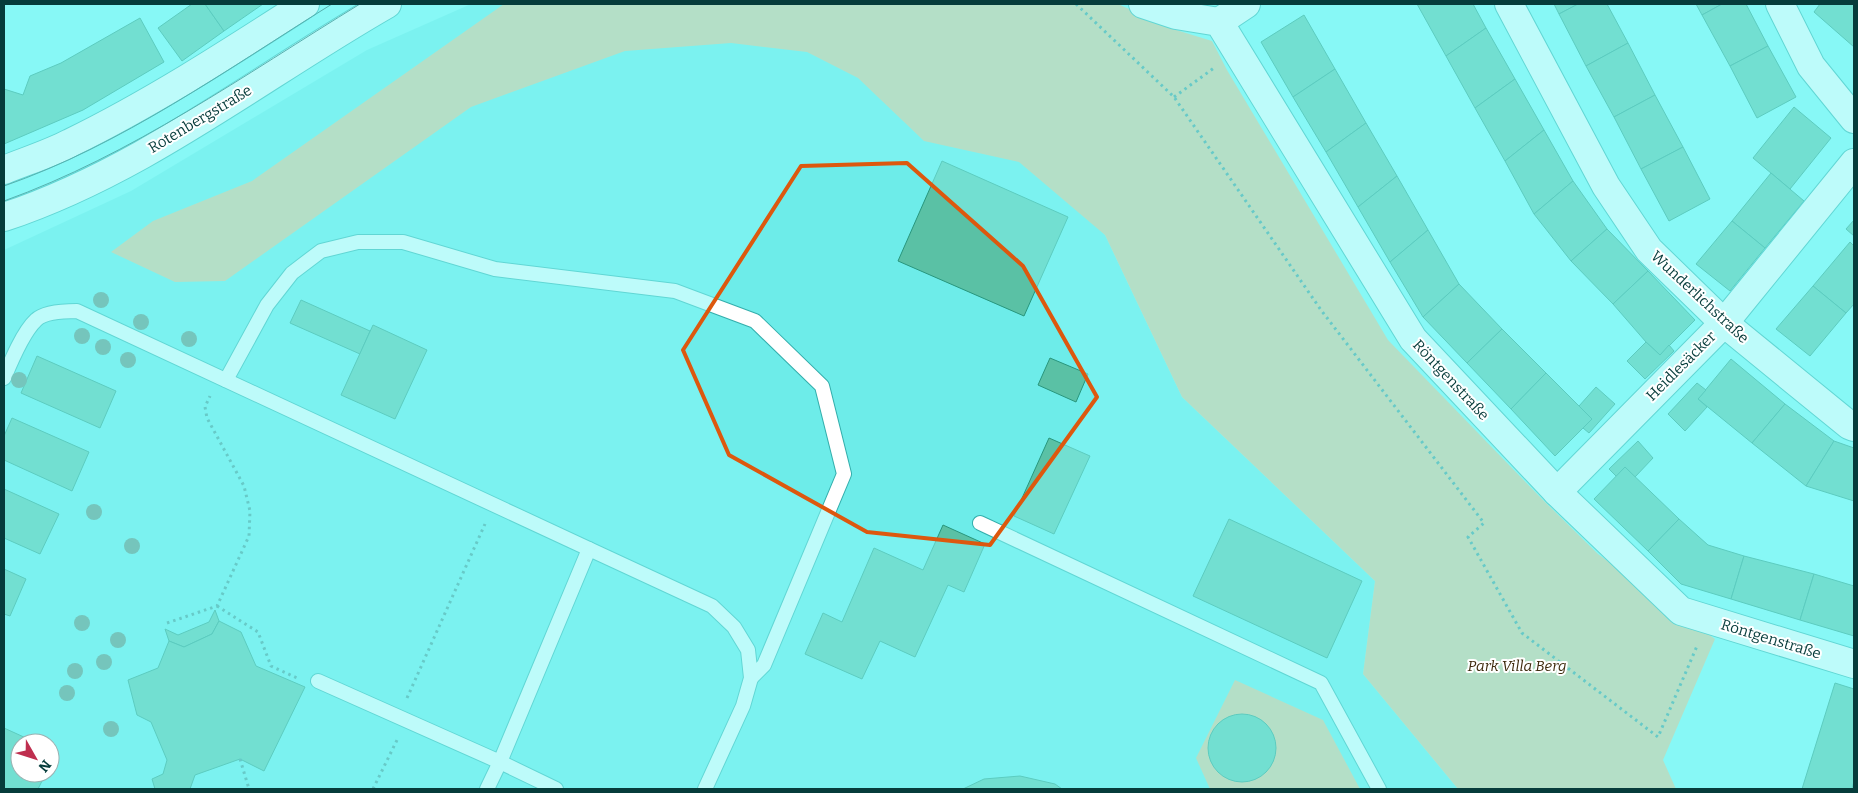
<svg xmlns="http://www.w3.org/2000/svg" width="1858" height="793" font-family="Bitter,serif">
	<rect width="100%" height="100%" fill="#87f8f5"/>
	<path fill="#6dece9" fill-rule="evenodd" d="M471,4H866L1105,235L1182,397L1375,581L1363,674L1458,789H4V250L131,191L367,50ZM20,743H50V773H20Z"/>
	<g fill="#ebc28e">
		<path d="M504,4H1118L1173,29L1212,41L1227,70L1388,340L1542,499L1598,554L1715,639L1663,760L1676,789H1458L1363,674L1375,581L1182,397L1105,235L1019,162L924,141L858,78L807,52L731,43L625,51L471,107L225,281L175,282L111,252L153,221L252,181Z"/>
		<path d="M1235,680L1323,720L1360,789H1210L1196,758Z"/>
	</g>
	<g fill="#5ac1a5" stroke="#28967d">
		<path d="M192,4H205L224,31L182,61L158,28Z"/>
		<path d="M205,4H263L224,31Z"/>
		<path d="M1417,4H1473L1486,28L1446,56Z"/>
		<path d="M1554,4H1578L1559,14Z"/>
		<path d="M1578,4H1607L1628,43L1586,66L1559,14Z"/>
		<path d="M1696,4H1722L1702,15Z"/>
		<path d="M1722,4H1746L1768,46L1730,66L1702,15Z"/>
		<path d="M1820,4H1854V47L1814,12Z"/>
		<path d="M1304,15L1335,69L1293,97L1261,42Z"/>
		<path d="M140,18L164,62L83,110L4,144V89L23,95L30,76L61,63Z"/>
		<path d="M1486,28L1515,79L1475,108L1446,56Z"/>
		<path d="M1628,43L1655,95L1614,117L1586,66Z"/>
		<path d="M1768,46L1796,97L1757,118L1730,66Z"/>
		<path d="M1335,69L1366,123L1326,152L1293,97Z"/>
		<path d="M1515,79L1544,130L1505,161L1475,108Z"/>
		<path d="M1655,95L1683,147L1641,169L1614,117Z"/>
		<path d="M1794,107L1831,138L1790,189L1753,158Z"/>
		<path d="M1366,123L1397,176L1358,207L1326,152Z"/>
		<path d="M1544,130L1573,181L1534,214L1505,161Z"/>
		<path d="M1683,147L1710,199L1669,221L1641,169Z"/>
		<path d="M942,161L1068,217L1024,316L898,261Z"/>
		<path d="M1771,173L1804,201L1765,248L1732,221Z"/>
		<path d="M1397,176L1428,230L1390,262L1358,207Z"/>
		<path d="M1573,181L1607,229L1571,261L1534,214Z"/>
		<path d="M1854,220V236L1846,229Z"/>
		<path d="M1732,221L1765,248L1730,291L1696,264Z"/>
		<path d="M1607,229L1648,271L1613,304L1571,261Z"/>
		<path d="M1428,230L1459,284L1423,317L1390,262Z"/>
		<path d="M1850,242L1854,246V304L1846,313L1813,286Z"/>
		<path d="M1648,271L1695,320L1660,355L1646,342L1613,304Z"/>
		<path d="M1459,284L1502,329L1467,363L1423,317Z"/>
		<path d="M1813,286L1846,313L1810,356L1776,329Z"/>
		<path d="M301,300L370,331L360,354L290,323Z"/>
		<path d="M373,325L427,350L395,419L341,395Z"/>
		<path d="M1502,329L1546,373L1511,409L1467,363Z"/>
		<path d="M1646,342L1660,355L1669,345L1674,351L1645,379L1627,361Z"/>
		<path d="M37,356L116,391L100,428L21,393Z"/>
		<path d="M1050,358L1088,374L1076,402L1038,385Z"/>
		<path d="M1731,359L1785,404L1752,443L1698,399Z"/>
		<path d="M1546,373L1592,419L1555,456L1511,409Z"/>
		<path d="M1697,383L1706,390L1698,399L1707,407L1685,431L1668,414Z"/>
		<path d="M1596,387L1615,404L1589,433L1583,428L1592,419L1579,406Z"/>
		<path d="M1785,404L1834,441L1806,486L1752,443Z"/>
		<path d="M12,418L89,452L72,491L4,460V436Z"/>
		<path d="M1049,438L1090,456L1054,534L1014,516Z"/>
		<path d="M1638,441L1653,458L1635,477L1625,467L1617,477L1609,469Z"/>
		<path d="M1834,441L1854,448V501L1806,486Z"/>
		<path d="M1625,467L1679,519L1648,551L1594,499Z"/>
		<path d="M4,489L59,514L40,554L4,538Z"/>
		<path d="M1229,519L1362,581L1327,658L1193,596Z"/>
		<path d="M1679,519L1708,545L1744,556L1731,599L1681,584L1648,551Z"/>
		<path d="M943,525L985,544L964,592L948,585L915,657L880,641L862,679L805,654L823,613L842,622L874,548L923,570Z"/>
		<path d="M1744,556L1814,574L1800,620L1731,599Z"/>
		<path d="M4,569L26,579L10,616L4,614Z"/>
		<path d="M1814,574L1854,586V636L1800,620Z"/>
		<path d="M215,610L219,621L212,634L184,647L169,641L165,629L178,635L209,622Z"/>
		<path d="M219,621L241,632L256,666L305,687L264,771L240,759L195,775L190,789H155L152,779L163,774L167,760L151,722L137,715L128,680L158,668L169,641L184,647L212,634Z"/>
		<path d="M1835,683L1854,689V781L1852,789H1802Z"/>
		<circle cx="1242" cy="748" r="34"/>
		<path d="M4,728L37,743H20V773H46L38,789H4Z"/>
		<path d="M50,749L55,751L50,763Z"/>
		<path d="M1020,776L1055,784L1062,789H963L984,779Z"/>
	</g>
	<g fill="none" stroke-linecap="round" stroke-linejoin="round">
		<g stroke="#33aeac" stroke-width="16">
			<g id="service">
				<path d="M4,378C11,361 23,332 36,320C44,312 66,311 77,311L589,549L500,762L487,789"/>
				<path d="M226,380L267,305L292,273L321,251L358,242H403L495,269L675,291L755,321L822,386L844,474L764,665L751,678"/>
				<path d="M980,523L1321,683L1379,789"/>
				<path d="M589,549L712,606L734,627L748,650L751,678L743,706L705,789"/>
				<path d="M318,681L500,762L556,789"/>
			</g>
		</g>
		<g stroke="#33aeac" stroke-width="30">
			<g id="minor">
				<path d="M1143,4L1176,15L1219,22L1413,339L1557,492L1681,611L1854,664"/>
				<path d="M1509,4L1606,186L1649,250L1724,323L1849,425L1854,427"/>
				<path d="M1780,4L1811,66L1854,119"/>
				<path d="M1219,22L1246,4"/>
				<path d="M1557,492L1724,323L1854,163"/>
			</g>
		</g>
		<g stroke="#33aeac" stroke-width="30">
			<g id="secondary">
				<path d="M4,170C26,161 49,154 70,143C152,103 229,53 305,4"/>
				<path d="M4,217C143,171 261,76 387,4"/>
			</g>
		</g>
		<g stroke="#419290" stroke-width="3" stroke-dasharray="2.5 4" stroke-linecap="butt">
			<path d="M1076,4L1174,97L1321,310L1484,523L1468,537L1522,633L1658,737L1697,646"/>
			<path d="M1174,97L1214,68"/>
			<path d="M217,606L258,632L271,666L297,678"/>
			<path d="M167,623L217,606L249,536L250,511L244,486L207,418L205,407L210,396"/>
			<path d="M407,698L485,524"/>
			<path d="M240,759L249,789"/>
			<path d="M373,789L398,738"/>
		</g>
		<use href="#service" stroke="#fff" stroke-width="14"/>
		<use href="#minor" stroke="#fff" stroke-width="28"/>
		<use href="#secondary" stroke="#fff" stroke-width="28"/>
		<g stroke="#1b5b5a" stroke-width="1">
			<path d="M4,186C122,145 226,70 332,4"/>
			<path d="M4,201C132,155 244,75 360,4"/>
		</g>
	</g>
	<g fill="#5f8776">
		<circle cx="101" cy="300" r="8"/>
		<circle cx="141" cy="322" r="8"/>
		<circle cx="82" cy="336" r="8"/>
		<circle cx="189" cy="339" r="8"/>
		<circle cx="103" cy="347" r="8"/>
		<circle cx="128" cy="360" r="8"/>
		<circle cx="19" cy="380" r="8"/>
		<circle cx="94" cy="512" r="8"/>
		<circle cx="132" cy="546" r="8"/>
		<circle cx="82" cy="623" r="8"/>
		<circle cx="118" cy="640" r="8"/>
		<circle cx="104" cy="662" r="8"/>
		<circle cx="75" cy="671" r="8"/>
		<circle cx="67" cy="693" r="8"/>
		<circle cx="111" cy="729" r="8"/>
	</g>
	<path d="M0 0H1858V793H0ZM907,163L1023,266L1097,397L990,545L867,532L729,455L683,350L801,166Z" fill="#87f8f5" fill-opacity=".55" fill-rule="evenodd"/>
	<path fill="none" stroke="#dd580e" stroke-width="4" stroke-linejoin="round" d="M907,163L1023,266L1097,397L990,545L867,532L729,455L683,350L801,166Z"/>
	<g text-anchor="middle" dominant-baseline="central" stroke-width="4" stroke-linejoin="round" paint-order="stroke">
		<g font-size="15" fill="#063c3b" stroke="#fff">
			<text transform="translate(200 119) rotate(-31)">Rotenbergstraße</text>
			<text transform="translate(1700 297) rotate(43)">Wunderlichstraße</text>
			<text transform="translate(1681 366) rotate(-45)">Heidlesäcker</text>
			<text transform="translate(1451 380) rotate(47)">Röntgenstraße</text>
			<text transform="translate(1771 639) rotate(17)">Röntgenstraße</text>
		</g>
		<g font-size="15" font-style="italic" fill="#3f2b0e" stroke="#fff">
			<text x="1517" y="666">Park Villa Berg</text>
		</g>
	</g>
	<rect width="1858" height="793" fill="none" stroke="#063c3b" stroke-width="10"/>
	<g transform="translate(35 758) rotate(129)"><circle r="24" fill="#ffffff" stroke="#9bb1b1"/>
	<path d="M0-4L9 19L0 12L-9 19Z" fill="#bf2f4f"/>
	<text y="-8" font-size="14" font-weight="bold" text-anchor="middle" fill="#063c3b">N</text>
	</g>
</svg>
